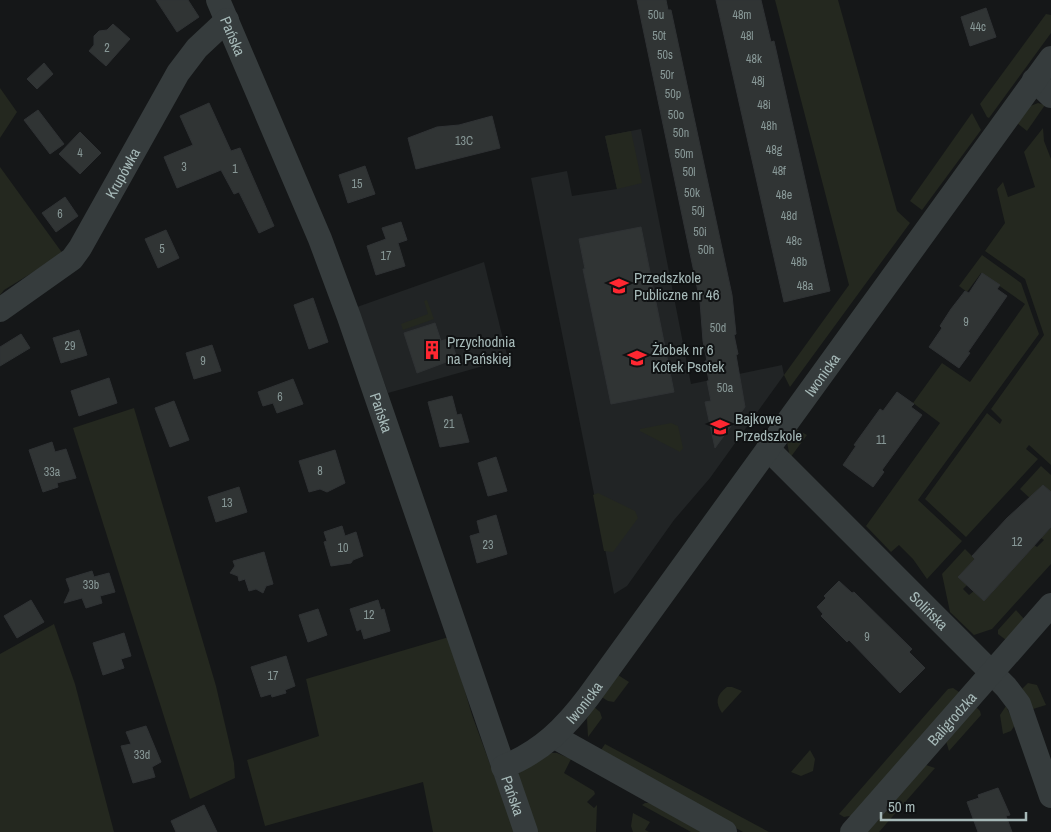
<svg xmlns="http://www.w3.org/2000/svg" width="1051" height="832" font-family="'Archivo Narrow',sans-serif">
	<rect width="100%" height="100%" fill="#151718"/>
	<g fill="#212425">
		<path d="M641,129L691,384L782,365L784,375L710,478L674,520L627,586L614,594L531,178L567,171L572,196L617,189L605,136Z"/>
		<path d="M484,262L508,359L388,393L357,307Z"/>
	</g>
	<g fill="#24281f">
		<path d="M775,0H838L897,211L910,223L790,387L784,375L849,285Z"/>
		<path d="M1046,14L1051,15V33L989,118L987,117L980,104Z"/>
		<path d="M0,88L17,112L0,138Z"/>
		<path d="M1038,103L1045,105L1027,131L1017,123L1028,107Z"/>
		<path d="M972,113L981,130L922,210L910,201Z"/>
		<path d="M1043,128L1044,141L1051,159V465L1029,445L1026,449L1038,459L966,537L925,499L987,413L1000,424L1002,420L991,409L1044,335L1025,279L985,251L1005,223L997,189L1003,182L1008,197L1035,187L1024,152Z"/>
		<path d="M631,131L642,183L617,189L605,136Z"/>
		<path d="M0,167L63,254L4,290L0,295Z"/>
		<path d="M982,255L1021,283L1039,334L918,500L962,541L927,579L913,559L899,545L891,552L866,526L940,423L913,403L942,363L970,382L1025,304L981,273L967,292L959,286Z"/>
		<path d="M427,300L434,319L403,330L401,324L428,314L424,301Z"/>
		<path d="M134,408L216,686L234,763L235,778L190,799L73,428Z"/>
		<path d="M671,423L678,426L683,448L680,452L640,431V429Z"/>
		<path d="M796,429L807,435L790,458L787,442Z"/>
		<path d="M1041,466L1051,475V492L1032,500L1020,489Z"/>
		<path d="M598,493L635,511L638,518L613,552L604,551L593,495Z"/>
		<path d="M1051,527V564L992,629L974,635L950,612L942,574L965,549L976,560L958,577L967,585L963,589L969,595L974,591L984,601L1034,545L1037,547L1044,540L1041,538Z"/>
		<path d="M1016,610L1024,619L1006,640L998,634V630Z"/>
		<path d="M54,624L75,684L114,832H0V654Z"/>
		<path d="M449,637L472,715L515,832H433L423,782L265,826L247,760L319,736L306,679Z"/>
		<path d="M618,675L629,682L614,702L608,701L600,696Z"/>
		<path d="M1028,683L1037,685L1046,705L1033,709L1022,689Z"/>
		<path d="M727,687H732L742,691L722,713C715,703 716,695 727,687Z"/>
		<path d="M953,688L959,692V697L855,815L844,817L839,814L948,689Z"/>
		<path d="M973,704L980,711L981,715L949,751L946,741Z"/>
		<path d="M593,706L600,712L602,718L588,737L587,719Z"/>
		<path d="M1006,706L1015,725L1011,731L1003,734L1000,715Z"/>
		<path d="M605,744L769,832H743L599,753Z"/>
		<path d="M810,750L815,759L813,771L801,776L791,772Z"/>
		<path d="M551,753H557L571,759L564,773L594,791L595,794L587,802L594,808L597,805L596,832H531L517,777L520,772Z"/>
		<path d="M926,765L935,768L879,832H862Z"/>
		<path d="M645,803H650L702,832H691L642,805Z"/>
		<path d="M633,813L650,822L645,830L649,832H633L631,826Z"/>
	</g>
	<g fill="#303434" stroke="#2f3234">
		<path d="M156,0H188L199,17L177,32Z"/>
		<path d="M637,0H666L668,10H671L732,295L736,334L734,335L738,354L736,355L745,407L715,448L705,402L711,401L707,381H709L705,361H707L703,341L700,301Z"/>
		<path d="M716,0H761L771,42L774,41L830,291L784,302Z"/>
		<path d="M986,8L996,37L970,46L961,17Z"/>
		<path d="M113,24L130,39L106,66L89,51L94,45V36L99,31L107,30Z"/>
		<path d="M44,63L53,74L37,89L27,79Z"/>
		<path d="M209,103L231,151L240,148L274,226L259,233L239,192L234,194L221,170L177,188L164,157L193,145L180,116Z"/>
		<path d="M38,110L64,144L50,154L24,120Z"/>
		<path d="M492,116L500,148L416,169L408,138L437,127L459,125Z"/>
		<path d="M80,132L101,153L80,174L59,154Z"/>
		<path d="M365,166L375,194L348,203L339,175Z"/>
		<path d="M65,197L78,216L56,232L42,213Z"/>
		<path d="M401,222L407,240L398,243L405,266L376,275L367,246L386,239L382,228Z"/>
		<path d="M641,227L674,392L611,404L583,269H585L579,239Z"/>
		<path d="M166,230L179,258L158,268L145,239Z"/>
		<path d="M982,273L1000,285L997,289L1007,296L968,352L970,353L959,368L929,347L942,328L940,326L951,309L965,291L969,293Z"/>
		<path d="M313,298L328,342L309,349L294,305Z"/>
		<path d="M435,323L441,341L450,338L457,358L417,373L404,333Z"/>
		<path d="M79,330L87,355L61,363L53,338Z"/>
		<path d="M21,334L30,348L0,366V347Z"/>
		<path d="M212,345L221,371L194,379L186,353Z"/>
		<path d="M109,378L117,403L79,416L71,391Z"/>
		<path d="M293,379L303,404L277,413L273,403L263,406L258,392Z"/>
		<path d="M897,392L914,404L911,407L922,415L882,470L884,472L873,487L843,465L856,446L854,445L880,409L883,411Z"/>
		<path d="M452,396L457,415L461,414L469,442L440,447L428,402Z"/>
		<path d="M174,401L189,440L170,447L155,408Z"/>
		<path d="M52,442L55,452L66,449L76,478L57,483L58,487L43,492L29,450Z"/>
		<path d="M335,450L345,483L327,492L320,489L309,492L299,461Z"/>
		<path d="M496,457L507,491L488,496L478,463Z"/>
		<path d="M1043,485L1051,492V527L984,601L958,577L975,559L972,556L1007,518Z"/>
		<path d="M239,487L247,512L216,522L208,497Z"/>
		<path d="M496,515L507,554L477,563L470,536L480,533L477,521Z"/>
		<path d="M342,526L345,536L356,532L363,556L353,560L351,563L331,566L324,542L327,541L324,532Z"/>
		<path d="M264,552L273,584L266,586L263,593L256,589L249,591L245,579L239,581L238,576L230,573L235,566L233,561Z"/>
		<path d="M92,571L94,577L109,573L115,592L100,596L102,603L86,608L82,598L64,603L70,590L66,579Z"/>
		<path d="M839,581L852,593L854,592L912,649L909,652L925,668L900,693L849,640L847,642L821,616L823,614L817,607L826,598L824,596Z"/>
		<path d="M31,600L44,622L17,638L4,616Z"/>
		<path d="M378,600L381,610L384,609L390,631L364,639L361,629L357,631L350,609Z"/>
		<path d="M318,609L327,635L308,642L299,615Z"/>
		<path d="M124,633L131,656L121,659L124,668L103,675L93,643Z"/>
		<path d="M286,656L295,686L285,690L286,693L272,697L271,694L261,697L251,667Z"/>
		<path d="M146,726L161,762L152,767L155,777L133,783L121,746L131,744L126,732Z"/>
		<path d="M998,788L1010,815L1006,816L1012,832H978L967,802L979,798L978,795Z"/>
		<path d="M204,805L217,832H176L171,821Z"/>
	</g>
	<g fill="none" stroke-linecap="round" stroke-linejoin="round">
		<g stroke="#363c3d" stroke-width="24">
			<path id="s1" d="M218,0L320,239L349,317L526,832"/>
			<path d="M1034,80L1051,96"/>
			<path id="s2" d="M0,310L72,259L80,248L178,73L197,48L227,20"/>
			<path id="s3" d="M768,449L1006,687L1019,704L1051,796"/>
			<path d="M555,737L725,832"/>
			<path id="s4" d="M503,767C541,752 565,728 589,696L1051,58"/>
			<path id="s5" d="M852,832L1051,605"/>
		</g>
	</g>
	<defs>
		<g id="school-bare" transform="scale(1.5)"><path d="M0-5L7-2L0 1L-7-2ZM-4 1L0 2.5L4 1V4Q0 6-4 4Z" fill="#fe2731" stroke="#101213" stroke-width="2.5" paint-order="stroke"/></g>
		<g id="building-bare" transform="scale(1.5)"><path d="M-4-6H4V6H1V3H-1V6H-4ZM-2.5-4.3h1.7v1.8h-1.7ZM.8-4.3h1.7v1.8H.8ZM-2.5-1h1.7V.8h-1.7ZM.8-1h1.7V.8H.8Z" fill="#fe2731" stroke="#101213" stroke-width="2.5" paint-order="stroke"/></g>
	</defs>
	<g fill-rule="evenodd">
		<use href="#school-bare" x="619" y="286"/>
		<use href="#building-bare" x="432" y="350"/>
		<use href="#school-bare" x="637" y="358"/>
		<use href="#school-bare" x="720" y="427"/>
	</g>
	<g text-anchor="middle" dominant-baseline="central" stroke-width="4" stroke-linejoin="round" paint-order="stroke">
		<g font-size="12" fill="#889897">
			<text x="656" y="15">50u</text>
			<text x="742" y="15">48m</text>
			<text x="978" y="27">44c</text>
			<text x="659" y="36">50t</text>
			<text x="747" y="36">48l</text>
			<text x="107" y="48">2</text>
			<text x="665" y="55">50s</text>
			<text x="754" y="59">48k</text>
			<text x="667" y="75">50r</text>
			<text x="758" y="81">48j</text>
			<text x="673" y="94">50p</text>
			<text x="764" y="105">48i</text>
			<text x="676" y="115">50o</text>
			<text x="769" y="126">48h</text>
			<text x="681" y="133">50n</text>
			<text x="464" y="141">13C</text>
			<text x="774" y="150">48g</text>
			<text x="80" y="153">4</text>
			<text x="684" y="154">50m</text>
			<text x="184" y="167">3</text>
			<text x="235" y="169">1</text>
			<text x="779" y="171">48f</text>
			<text x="689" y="172">50l</text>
			<text x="357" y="184">15</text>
			<text x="692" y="193">50k</text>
			<text x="784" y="195">48e</text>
			<text x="698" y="211">50j</text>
			<text x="60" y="214">6</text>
			<text x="789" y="216">48d</text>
			<text x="700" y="232">50i</text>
			<text x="794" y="241">48c</text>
			<text x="162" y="249">5</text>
			<text x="706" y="250">50h</text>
			<text x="386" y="256">17</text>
			<text x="799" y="262">48b</text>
			<text x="805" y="286">48a</text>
			<text x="966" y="322">9</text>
			<text x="718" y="328">50d</text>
			<text x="70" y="346">29</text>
			<text x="203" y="361">9</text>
			<text x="725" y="388">50a</text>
			<text x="280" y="397">6</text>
			<text x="449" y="424">21</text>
			<text x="881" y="440">11</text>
			<text x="320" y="471">8</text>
			<text x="52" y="472">33a</text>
			<text x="227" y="503">13</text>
			<text x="1017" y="542">12</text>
			<text x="488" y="545">23</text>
			<text x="343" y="548">10</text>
			<text x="91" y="585">33b</text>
			<text x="369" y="615">12</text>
			<text x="867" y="637">9</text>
			<text x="273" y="676">17</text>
			<text x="142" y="755">33d</text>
		</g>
		<g font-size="15" fill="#a6b9b8" stroke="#101213">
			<text stroke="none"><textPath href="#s1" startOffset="39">Pańska</textPath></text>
			<text stroke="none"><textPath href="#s2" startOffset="188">Krupówka</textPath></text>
			<text stroke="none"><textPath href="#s4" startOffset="510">Iwonicka</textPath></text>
			<text stroke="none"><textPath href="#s1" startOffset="444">Pańska</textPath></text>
			<text stroke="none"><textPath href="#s3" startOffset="228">Solińska</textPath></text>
			<text stroke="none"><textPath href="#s4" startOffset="105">Iwonicka</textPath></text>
			<text stroke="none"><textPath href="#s5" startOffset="151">Baligrodzka</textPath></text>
			<text stroke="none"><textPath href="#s1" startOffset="849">Pańska</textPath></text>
		</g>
		<g font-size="15" fill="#a6b9b8" stroke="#101213" text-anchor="start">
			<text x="634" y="277">Przedszkole<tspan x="634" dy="17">Publiczne nr 46</tspan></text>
			<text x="447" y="341">Przychodnia<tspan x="447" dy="17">na Pańskiej</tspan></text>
			<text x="652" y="349">Żłobek nr 6<tspan x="652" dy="17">Kotek Psotek</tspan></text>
			<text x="735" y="418">Bajkowe<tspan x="735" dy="17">Przedszkole</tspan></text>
		</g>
	</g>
	<path d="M881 812v8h145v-8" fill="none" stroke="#a6b9b8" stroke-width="2.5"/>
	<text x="888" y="812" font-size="15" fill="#a6b9b8" stroke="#101213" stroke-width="4" paint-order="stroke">50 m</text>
</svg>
